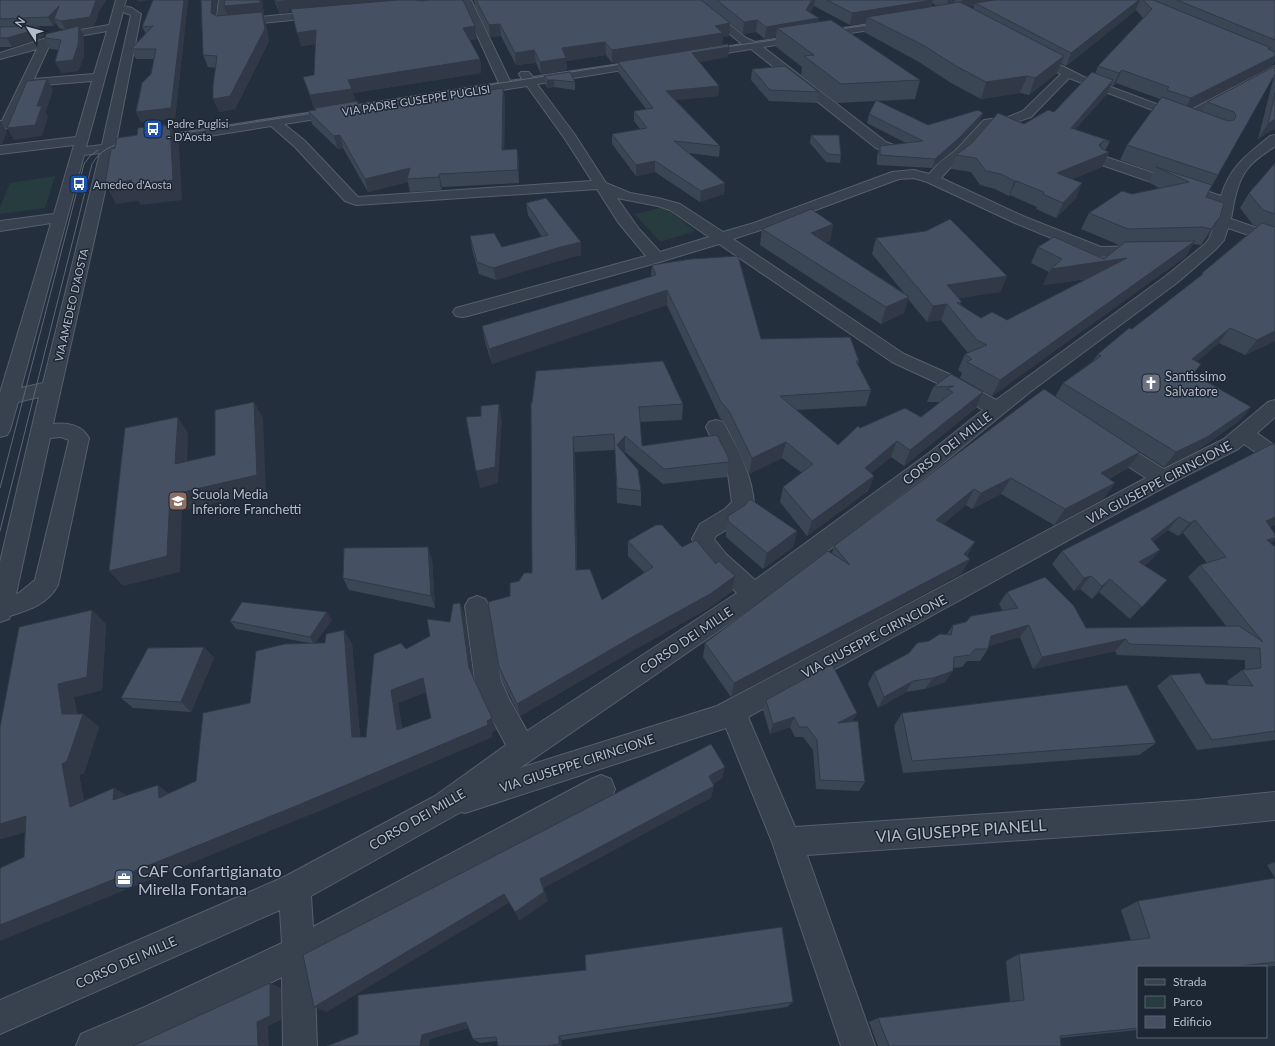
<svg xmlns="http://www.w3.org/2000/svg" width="1275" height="1046" font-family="Lato,sans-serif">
	<rect width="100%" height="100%" fill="#242f3e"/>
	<g fill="#263c3f">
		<path d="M55,176L45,208L0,214V207L10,183Z"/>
		<path d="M664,207L695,231L660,242L635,214Z"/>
	</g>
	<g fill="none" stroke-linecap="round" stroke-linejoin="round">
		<g stroke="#565f6c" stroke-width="2">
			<g id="minor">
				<path d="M116,0H126L124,6L132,8L141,14L116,143L499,83L461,0H471L510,81L522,79L519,74L521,72H529L533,77L647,60L651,61L653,63L647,66L537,84L575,135L606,183L630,193L658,198L680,204L723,232L754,223L892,172L914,170L929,174L939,163L956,150L984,120L1008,117L1023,111L1061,74L1028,57L1026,55L1028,53H1036L1084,77L1183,114L1275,66V74L1184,122L1069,78L1031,117L1010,124L992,126L966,156L949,169L941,178L1025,217L1101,247L1141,246L1147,248L1149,251L1147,254L1099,257L1093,255L1015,223L927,182L914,178L899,179L764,229L733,239L904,354L949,374L996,400L1166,276L1205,244L1209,239L1216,221L1218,205L1096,163L1094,160L1096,157H1106L1221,196C1231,165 1246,156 1270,136L1275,135V146C1266,153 1255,159 1248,168C1237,182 1234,201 1231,219L1275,234V244L1228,228L1224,240L1215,250L1178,282L1030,392L943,463L762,601L520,768L717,706L1146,478L1103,450L1100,445L1103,440L1110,438L1117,440L1164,469L1224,439L1268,402L1275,400V417L1257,433L1275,446V463L1268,461L1244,444L1238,449L1170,484L748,717L795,827L1196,800L1275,792V820L1196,828L807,855L875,1046H841L772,842L726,728L465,813L461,812L311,896L313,927L591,779L601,775L611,779L615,789L611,799L425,902L314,961L317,1046H283L282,977L235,1000L134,1046H76L81,1034L147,1006L282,943L280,910L0,1034V1000L284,877L435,796L506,745L491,717L475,681L465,606L469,599L477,596L485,599L489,606L501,681L509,699L527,731L737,593L703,560L692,539L700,524L725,509L732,502L728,474L706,427L709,422L716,420L723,422L726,427C739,452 752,475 754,504L741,521L716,536L714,539L726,554L755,580L929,453L983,410L935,382L892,362L719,244L663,261L468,316L462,317L456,316L453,312L456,308L646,256L618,222L597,189L356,205L345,201L295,147L271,126L114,151L53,424C67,422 82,425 89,438L58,585C48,604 29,610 10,616L9,619L0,622V562L39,397L18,402L10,430L7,435L0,437V393L51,223L0,231V221L54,214L74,145L0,154V146L76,137L92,81L31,86L10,128L0,129V121H2L37,49L0,59V53L62,33L109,25ZM123,12L131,15L102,145L86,147ZM107,31L94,74L34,79L50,44L68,38ZM527,86L565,139L592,181L358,197L305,141L284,124ZM100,153L43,383L21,388L84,155ZM617,198L658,206L670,210L709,237L660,252L639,229ZM61,437L69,440L35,580L19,593L16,594L50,438Z"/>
				<path d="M219,0H229L227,20L322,11L327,14L322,17L221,27L216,24Z"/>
				<path d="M688,0H699L746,38L755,42L894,20L898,21L899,23L894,26L763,47L886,142L896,146L898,149L896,152L891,153L876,148L751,49L701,57L697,56L695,54L697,52L742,44Z"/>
			</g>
		</g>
		<use href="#minor" fill="#38414e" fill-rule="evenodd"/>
		<g stroke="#5a6575" stroke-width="1">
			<path d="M834,30L875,24"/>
			<path d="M719,48L786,38"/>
			<path d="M348,107L628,63"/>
			<path d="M164,136L320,112"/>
			<path d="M0,488L84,164L90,156L98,150"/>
			<path d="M0,531L92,164C100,150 112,145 127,142"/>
		</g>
	</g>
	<g fill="#3b4654" fill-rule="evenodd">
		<path d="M0,0H106L99,11L94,26L80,28L84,37V56L78,71L61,73L58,50L50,49L45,38L64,30L59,28L56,23L53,26H39L44,35L39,39L12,47H0Z"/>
		<path d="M153,0H188L175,118L141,122L136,112L151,74L154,59H136L131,49L146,34L142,27Z"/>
		<path d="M217,0L216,16H217L228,15L225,0H263H262L264,15H263L266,24L269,41L235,109L219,112L216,68L208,67L203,55Z"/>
		<path d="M274,0H463L477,39L470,40L480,59L481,73L353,93L355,101L362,112L503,88L505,100L504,150L517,149L519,162V183L442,187L441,190L410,192L408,182L368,192L343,148L338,149L312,124L308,111L315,110L308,91L303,77L314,75L316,44L301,46L290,8L288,13L280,14Z"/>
		<path d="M474,0H701L729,36L723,37L722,45L728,57L699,62L719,86L718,96L675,100L720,146L719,157L689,153L724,194L700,202L655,172L636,176L612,144V134L640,129L634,121V111L646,109L618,72V62L612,63L606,55L566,61L567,70L541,74L536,63L516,65L501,36L490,37L475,6Z"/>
		<path d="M701,0H1275V60L1272,66L1191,108L1202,111L1207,102L1275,66L1218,175L1206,197L1220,217L1201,245L1193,244L1185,257L992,396L960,378L962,373L958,370L965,354L968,353L941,320L927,322L908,299L904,313L881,324L760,245L762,229L833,224L830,241L825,242L904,293L872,254L876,238L1007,276L1000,292L958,298L961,305L981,318L1007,320L1087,279L1043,285L1049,272L1031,263L1038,247L1104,259L1122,245H1119L1081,229L1089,213L1132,194L1159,188L1148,182L1154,172L1120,160L1127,145L1160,99L1116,83L1113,86L1111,85L1107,94L1075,129L1110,141L1105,151L1109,152L1102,167L1072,179L1076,198L1056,218L1036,209L1037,207L1010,195L1009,196L995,189L980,185L971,172L951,169L956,155L1024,124L1054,112L1095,74L1098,66L1143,18L1136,10L1066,66L1061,63L1057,73L1029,95L1020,93L981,99L951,83L919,62L864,32L866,23L850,25L814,6L810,12L818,22L920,80L915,99L877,101L928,125L980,122L955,149L932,168L877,165V156L880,146L906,143L867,123L869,114L876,101L837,103L801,75L802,67L775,46L776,37L765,39L756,32L743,34ZM932,3L937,6L931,7ZM971,6H974L973,9L969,7Z"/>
		<path d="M752,69L819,92L817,103L769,101L751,80Z"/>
		<path d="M1275,75V128L1258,139L1274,76Z"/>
		<path d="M544,76L575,82V90L554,87L547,88L545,83Z"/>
		<path d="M811,135L841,155L840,163L826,162L810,143Z"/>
		<path d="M1275,163V341L1245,355L1219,343L1196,362L1194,374L1251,407L1238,422L1195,452L1164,467L1140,452L1128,468L1109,479L1115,483L1103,499L1054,525L1001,494L972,509L966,505L943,524L975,542L967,556L970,559L961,574L731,697L703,657L705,643L832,553L834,546L1055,397L1063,383L1093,361L1098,354L1132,329L1200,277L1202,273L1257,226L1253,225L1240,208L1249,193Z"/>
		<path d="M526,203L581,255L558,261L496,280L479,274L472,249L470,236L502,247L542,237L528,215Z"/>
		<path d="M652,265L761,339L859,361L858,364L871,390L866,406L796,410L838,445L860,428L921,417L941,402H927L933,387L951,374L983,392L976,408L904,466L891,457L871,473L874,476L868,491L807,536L780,502L783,487L802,473L782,458L749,474L727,426L720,418L667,305L492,364L485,342L482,326L651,277Z"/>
		<path d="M531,403L683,404L682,420L640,422L642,446L729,462L727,477L663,484L625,452L624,454L641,491V506L617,503L615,450L575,452L577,570L602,600L645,573L628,556V541L682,547L716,564L735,576L732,591L709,608L634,650L520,716L502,681L499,667L510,596L519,581L532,573Z"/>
		<path d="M1272,444L1275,525L1270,527L1275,540L1271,543L1275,547V740L1197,750L1157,686L1170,675L1206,684L1229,685L1227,681L1242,670H1245V660L1117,655L1115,651L1033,669L1020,637L989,646L988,649L980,661H967L962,667L953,668L945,682L925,689L906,692L878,708L868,684L874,672L909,653L929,641L947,634L953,625L1003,611L999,604L1007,592L1086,628L1226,626L1188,577L1200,565L1207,563L1183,533L1178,536L1168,530L1153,541L1149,563L1144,565L1167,580L1130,619L1099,592L1092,599L1080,589L1074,591L1052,564L1062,551Z"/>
		<path d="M728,516L797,531L793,547L763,569L726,537V532Z"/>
		<path d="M432,559L435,608L349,590L343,578Z"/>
		<path d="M460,603L465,617L473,677L496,730L491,733L492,737L312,814L24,857L25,832L1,839L106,624L102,690L74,697L77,714H83L99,727L84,773L79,775L84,801L114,788L126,795L169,793L196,781L250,703L309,643L236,629L230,621L332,620L315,643L352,644L360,737H366L406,649L430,636L450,622ZM426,692L431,718L402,728L398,703Z"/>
		<path d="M204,647L214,658L191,712L133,708L121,698Z"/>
		<path d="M766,700L853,722L865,782L859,791L816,789L813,750L803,737H795L790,727L770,734L763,710Z"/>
		<path d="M902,713L1156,743L1139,755L903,773L894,726Z"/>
		<path d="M1275,862V878L1267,865Z"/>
		<path d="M1275,878V966L1263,967H1138V1030L1060,1038L1061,1046H878L869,1022L878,1018L1010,1002L1006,961L1019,954L1131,940L1121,910L1138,901Z"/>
		<path d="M793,1002L787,1007L562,1040V1046H498L497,1041L480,1043L473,1039L468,1028L430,1039L358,1034Z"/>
	</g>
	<g fill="#303945">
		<path d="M96,0H106L99,11L94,26L80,28L84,37V56L78,71L61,73L55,62L66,30L61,21L95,2Z"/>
		<path d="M137,0H150L138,2Z"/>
		<path d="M184,0H188L175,118L141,122L136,112Z"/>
		<path d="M212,0H217L215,25L211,13Z"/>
		<path d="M260,0H263H262L264,15H263L266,24L269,41L235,109L219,112L213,99L229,18L224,6Z"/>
		<path d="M285,0H411L292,13L290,8L288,13L280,14L276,2Z"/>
		<path d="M812,0H815L814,6L805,20L819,18L817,30L777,28L776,37L765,39L766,27L806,10Z"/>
		<path d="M933,0L930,12L867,17L866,23L850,25L852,13Z"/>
		<path d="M948,0H955L953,7L945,10Z"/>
		<path d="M962,0H1010L975,3L974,6L959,8Z"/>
		<path d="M1139,0H1140L1136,10L1066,66L1071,53Z"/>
		<path d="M59,6L54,19L56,23L53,26L48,17Z"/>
		<path d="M757,20L756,32L743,34L744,22Z"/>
		<path d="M730,23L729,36L723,37L722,46L612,63V50L715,26Z"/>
		<path d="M500,24L501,36L490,37L489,25Z"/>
		<path d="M39,26L44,35L39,39L12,47L7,38Z"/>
		<path d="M475,26L477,39L465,41L463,28Z"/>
		<path d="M316,30L320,43L301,46L297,33Z"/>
		<path d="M605,42L606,55L566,61L567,70L541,74L540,62L562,48Z"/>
		<path d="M729,47L728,57L692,63V53Z"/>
		<path d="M534,50L536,63L516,65L515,53Z"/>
		<path d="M1064,56L1057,73L1029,95L1035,78Z"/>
		<path d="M1275,56V60L1272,66L1184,111L1191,98Z"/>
		<path d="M480,59L481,73L353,93L356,103L315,109L310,95L348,80Z"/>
		<path d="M1122,70L1116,83L1113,86L1119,73Z"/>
		<path d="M1027,76L1020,93L981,99L986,82Z"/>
		<path d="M47,79L53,90L46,112L48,117L42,136L14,140L7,128L37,106Z"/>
		<path d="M547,80H554V87L547,88Z"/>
		<path d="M1113,80L1107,94L1064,142L1071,128Z"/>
		<path d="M719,86L718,96L666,101V91Z"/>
		<path d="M503,88L505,100L504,163L502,150Z"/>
		<path d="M983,113L980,122L955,149L932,168L935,159Z"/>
		<path d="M1275,119V128L1258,139L1268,124Z"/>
		<path d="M0,121L7,132L2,144L0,145Z"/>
		<path d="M164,124L171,140L170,125L179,144L182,200L141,205L138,201L116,204L105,184L163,126Z"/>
		<path d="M340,135L343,148L338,149L334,136Z"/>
		<path d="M1103,141L1096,156L1109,152L1102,167L1051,188L1057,173L1099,145Z"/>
		<path d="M517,149L519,162V183L518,170Z"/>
		<path d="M655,161V172L636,176V165Z"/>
		<path d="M410,168L407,179L408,182L368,192L365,179Z"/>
		<path d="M439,174L442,187L441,190L439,177Z"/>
		<path d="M1014,181H1016L1010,195L1009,196Z"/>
		<path d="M725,183L724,194L700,202L701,191Z"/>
		<path d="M1082,183L1076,198L1056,218L1063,203Z"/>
		<path d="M1220,217L1210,233L1201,245L1211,229Z"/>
		<path d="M833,224L830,241L808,249L811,233Z"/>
		<path d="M1195,241L1185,257L992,396L1000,380Z"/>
		<path d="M581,242V255L558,261L496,280L493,268L557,248Z"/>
		<path d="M1127,258L1118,274L1043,285L1051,269Z"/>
		<path d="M1007,276L1000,292L941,301L947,285Z"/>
		<path d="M667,290V305L492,364L489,349Z"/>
		<path d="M909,297L904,313L881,324L886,307Z"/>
		<path d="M947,304L941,320L927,322L933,306Z"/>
		<path d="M1230,328L1219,343L1181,375L1192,359Z"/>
		<path d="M1275,331V341L1245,355L1257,340Z"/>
		<path d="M983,392L976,408L904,466L910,450Z"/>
		<path d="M254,402L263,418L266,491L182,511L180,572L123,586L109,571L170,495L257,475Z"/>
		<path d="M499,404L502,421L498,483L480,488L476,471Z"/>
		<path d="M1251,407L1238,422L1195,452L1164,467L1176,452Z"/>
		<path d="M178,417L188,433L187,480L175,464Z"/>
		<path d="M625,436V452L617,460V445Z"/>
		<path d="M573,437L575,452L577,585L576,570Z"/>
		<path d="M897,441L891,457L860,483L865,468Z"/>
		<path d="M786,442L782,458L749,474L752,458Z"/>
		<path d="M1140,452L1128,468L1090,489L1101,473Z"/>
		<path d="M874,476L868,491L807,536L812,521Z"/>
		<path d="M1011,478L1001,494L972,509L981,493Z"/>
		<path d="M1115,483L1103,499L1054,525L1065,509Z"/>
		<path d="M974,489L966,505L928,536L936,520Z"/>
		<path d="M1179,517L1168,530L1140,552L1151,539Z"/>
		<path d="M1275,517V525L1252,534L1266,521Z"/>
		<path d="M1195,520L1183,533L1178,536L1190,523Z"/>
		<path d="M797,531L793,547L763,569L767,553Z"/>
		<path d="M1275,538V540L1263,551L1267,540Z"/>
		<path d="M975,542L966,558L970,559L961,574L731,697L734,683L964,554Z"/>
		<path d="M428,547L432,559L435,608L431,596Z"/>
		<path d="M1160,550L1149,563L1128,575L1139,562Z"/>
		<path d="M735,576L732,591L709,608L634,650L520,716L517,704Z"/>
		<path d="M1091,576L1080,589L1074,591L1084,578Z"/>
		<path d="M1110,579L1099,592L1092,599L1102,586Z"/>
		<path d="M460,603L465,617L474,681L469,668Z"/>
		<path d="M92,610L106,624L102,690L74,697L78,726L62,714L58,684Z"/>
		<path d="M327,612L332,620L314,644L310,637Z"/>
		<path d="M1029,625L1020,637L983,648L991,636Z"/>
		<path d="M344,630L352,644L361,749L352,737Z"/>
		<path d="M1126,639L1115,651L1033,669L1042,657Z"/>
		<path d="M204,647L214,658L191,712L181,702Z"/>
		<path d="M953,671L945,682L925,689L933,678Z"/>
		<path d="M423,678L429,691L398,703L404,742L397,730L391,690Z"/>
		<path d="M913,681L906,692L878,708L884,697Z"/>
		<path d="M857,713L852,723H838Z"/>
		<path d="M83,714L99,727L84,773L79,775L87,818L70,807L62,764Z"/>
		<path d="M794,717L790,727L770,734L773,724Z"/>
		<path d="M492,718L496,730L491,733L492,737L312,814L0,941V925L487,721Z"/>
		<path d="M725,767L722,779L706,788L709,776Z"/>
		<path d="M158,785L172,796L159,798Z"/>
		<path d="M714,786L711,798L544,888L548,901L519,921L515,912L540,879Z"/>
		<path d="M114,788L130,798L113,800Z"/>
		<path d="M26,816L46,826L1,839H0V824Z"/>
		<path d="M504,894L509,903L327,1012L314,1007Z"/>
		<path d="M270,983L281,988V1020L268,1026L269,1046H258L257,1022Z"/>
		<path d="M466,1022L472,1027L430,1039L429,1046H420L422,1035Z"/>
		<path d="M559,1036L562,1040V1046H561L559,1044Z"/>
	</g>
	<g fill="#455162" stroke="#303945" fill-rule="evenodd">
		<path d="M0,0H96L90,17L61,21L54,19L59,6L48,17L0,19Z"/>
		<path d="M153,0H184L171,108L136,112L142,83L151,74L156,49H131L153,26L142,27Z"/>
		<path d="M201,0H212L211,13L217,16L262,12L265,29L230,96L213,99V86L217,56L203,55Z"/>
		<path d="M225,0H260V3L224,6Z"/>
		<path d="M275,0H285L284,1L276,2Z"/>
		<path d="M288,0H301L288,1Z"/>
		<path d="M398,0H415L421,1L430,0H463L475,26L463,28L480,59L348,80L352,89L310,95L303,77L314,75L316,30L297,33L291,9Z"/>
		<path d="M476,0H701L730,23L715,26L723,33L612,50L605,42L562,48L566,58L540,62L534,50L515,53L500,24L489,25Z"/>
		<path d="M717,0H812L806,10L819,18L766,27L757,20L744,22Z"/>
		<path d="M827,0H933L852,13Z"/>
		<path d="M995,0H1139L1071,53L975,3Z"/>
		<path d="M1143,0H1153L1271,48L1268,49L1275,52V56L1191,98L1167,90L1169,87L1122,70L1119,73L1098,66L1152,9Z"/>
		<path d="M1177,0H1275V40Z"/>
		<path d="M960,2L1064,56L1035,78L1027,76L986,82L956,66L923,45L867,17Z"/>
		<path d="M831,20L920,80L841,84L804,56L814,55L777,28Z"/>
		<path d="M39,26L34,30L7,38H0V27Z"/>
		<path d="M79,26L78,45L73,60L55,62L61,40L45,38L46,34Z"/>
		<path d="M728,44L729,47L692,53L719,86L666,91L720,146L674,141L725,183L701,191L655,161L636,165L612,134L647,128L634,111L653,108L618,62Z"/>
		<path d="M785,66L819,92L770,90L752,69Z"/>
		<path d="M1275,66V74L1218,175L1127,145L1162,97L1228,121L1234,120L1236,116L1234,112L1207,102Z"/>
		<path d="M570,72L575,82L554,80H547L544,76Z"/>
		<path d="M1092,72L1113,80L1071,128L1110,141H1103L1099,145L1102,149L1109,152L1057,173L1082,183L1063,203L1043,194L1044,192L1016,181H1014L1001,174L986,171L976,158L956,155L972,143L998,113L1024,124L1048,110L1054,112Z"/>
		<path d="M47,79L37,106H42L35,125L7,128L27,81Z"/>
		<path d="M503,88L502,150L517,149L518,170L439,174V177L407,179L410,168L365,179L340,135L334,136L308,111L316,110L315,108L357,101L362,112Z"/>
		<path d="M1275,93V119L1268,124Z"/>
		<path d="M876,100L928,125L978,110L983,113L958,139L935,159L880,155V146L923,141L869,114Z"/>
		<path d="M164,124L163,126L170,125L173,180L130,185L132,180L105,184L111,149L115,148L117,138L137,135L138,128Z"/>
		<path d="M811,135H839L841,155L828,154Z"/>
		<path d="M1275,163V214L1263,210L1249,193Z"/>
		<path d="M1156,167L1212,185L1206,197L1224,203L1220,217L1211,229L1202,227L1128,229L1089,213L1122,191L1132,194L1189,182Z"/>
		<path d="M546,198L581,242L557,248L493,268L477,262L470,236L494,233L502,247L548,235L526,203Z"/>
		<path d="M811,209L833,224L811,233L909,297L886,307L762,229Z"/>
		<path d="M950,219L1007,276L947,285L962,302L957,303L981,318L992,312L1007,320L1127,258L1051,269L1062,259L1038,247L1054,237L1104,259L1125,242L1195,241L1000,380L967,362L972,359L965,354L987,345L977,340L947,304L933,306L876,238L926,231Z"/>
		<path d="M1262,223L1275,227V331L1257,340L1230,328L1192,359L1201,364L1193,374L1251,407L1207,437L1176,452L1063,383L1101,356L1098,354L1129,328L1132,329L1203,274L1202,273Z"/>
		<path d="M738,256L761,339L850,337L859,361H856L871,390L780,396L838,445L858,426L860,428L905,408L921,417L953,392L947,389L954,386L933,387L951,374L983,392L910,450L897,441L865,468L874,476L812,521L783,487L813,464L786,442L752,458L729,411L721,402L667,290L489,349L482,326L656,275L652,265L691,259Z"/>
		<path d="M663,361L683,404L639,407L642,446L717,435L729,459V462L664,469L625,436L617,445L638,470L641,491L617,488L614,434L573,437L576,570L590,569L602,600L653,567L628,541L656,525H662L682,547L696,540L716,564L719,561L735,576L710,594L634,636L517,704L499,667L488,602L510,596V583L519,581L524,573H532L531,403H532L536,371Z"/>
		<path d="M1044,389L1140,452L1101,473L1115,483L1065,509L1011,478L981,493L974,489L936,520L975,542L964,554L970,559L734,683L705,643L828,551L850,565L834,546Z"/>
		<path d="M254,402L257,475L170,495L167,556L109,571L125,428L178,417L175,464L215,455V410Z"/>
		<path d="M499,404L495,467L476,471L466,417L481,416V406Z"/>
		<path d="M1272,444L1275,445V517L1266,521L1275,534V538L1267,540L1275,547V731L1212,740L1170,675L1200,673L1206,684L1253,686L1242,670L1261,668L1260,648L1129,644L1126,639L1042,657L1029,625L991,636L988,649H975L970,655L954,657L953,671L933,678L913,681L884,697L874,672L909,653L917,643L929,641L940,634L951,635L953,625L966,622L971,616L1018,608L1007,592L1045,577L1074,606L1086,628L1239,626L1263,642L1200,565L1226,557L1195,520L1190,523L1179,517L1151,539L1160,550L1139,562L1167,580L1142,607L1110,579L1102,586L1091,576L1084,578L1062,551Z"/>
		<path d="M750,499L797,531L767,553L728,521V516L744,506Z"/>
		<path d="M428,547L431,596L343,578L344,548Z"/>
		<path d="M242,602L327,612L310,637L230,621Z"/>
		<path d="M460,603L469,668L492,718L487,721L488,725L301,804L0,925V868L24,857L26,816L0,824V727L19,627L92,610L87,677L58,684L62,714H83L67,761L62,764L70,807L114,788L113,800L158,785L159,798L196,781L203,713L250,703L256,651L285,644L325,643L326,634L344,630L352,737H366L374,654L401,643L406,649L430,636L427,619L450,622L453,604ZM423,678L431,718L397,730L391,690Z"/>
		<path d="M204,647L181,702L121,698L148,648Z"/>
		<path d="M832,664L857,713L838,723L858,721L865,782L820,780L817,740L807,727H799L794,717L773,724L766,700Z"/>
		<path d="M1127,685L1156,743L912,761L902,713Z"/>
		<path d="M711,744L725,767L709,776L714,786L540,879L544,892L515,912L504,894L314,1007L303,955Z"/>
		<path d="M1275,878V962L1233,967H1138V1028L1060,1036L1061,1046H889L878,1018L1024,1000L1019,954L1150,938L1138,901Z"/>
		<path d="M782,927L793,1002L559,1036V1044L547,1046H498L496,1037L473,1039L466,1022L422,1035L420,1046H327L358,1034V995L586,970L585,955Z"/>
		<path d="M270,983V1016L257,1022L258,1046H133Z"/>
	</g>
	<defs>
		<g id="bus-square" transform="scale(1)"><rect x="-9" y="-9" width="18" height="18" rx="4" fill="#1a4fb4" stroke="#1d2633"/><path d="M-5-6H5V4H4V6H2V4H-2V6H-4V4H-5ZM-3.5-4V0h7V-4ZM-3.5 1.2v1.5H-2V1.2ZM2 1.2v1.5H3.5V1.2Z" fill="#fff"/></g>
		<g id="church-square" transform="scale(1)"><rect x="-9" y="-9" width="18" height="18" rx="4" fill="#6b7280" stroke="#1d2633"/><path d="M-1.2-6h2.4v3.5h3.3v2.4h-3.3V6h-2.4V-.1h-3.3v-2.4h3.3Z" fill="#fff"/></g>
		<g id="school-square" transform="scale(1)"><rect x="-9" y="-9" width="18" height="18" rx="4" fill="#8d6e63" stroke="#1d2633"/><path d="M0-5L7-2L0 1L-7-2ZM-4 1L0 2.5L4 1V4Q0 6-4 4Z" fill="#fff"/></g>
		<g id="office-square" transform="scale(1)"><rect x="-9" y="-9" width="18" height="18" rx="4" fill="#5c6f8a" stroke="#1d2633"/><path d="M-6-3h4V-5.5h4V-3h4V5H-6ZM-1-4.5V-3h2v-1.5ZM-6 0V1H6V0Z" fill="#fff"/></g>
	</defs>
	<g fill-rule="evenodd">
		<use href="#bus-square" x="153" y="129"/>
		<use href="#bus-square" x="79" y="184"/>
		<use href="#church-square" x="1151" y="383"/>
		<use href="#school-square" x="178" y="501"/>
		<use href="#office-square" x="124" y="879"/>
	</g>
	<g text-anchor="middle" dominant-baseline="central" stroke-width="3" stroke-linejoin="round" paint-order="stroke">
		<g font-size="11" fill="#b4bcc9" stroke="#1d2633">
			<text transform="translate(416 100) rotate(-9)">VIA PADRE GUSEPPE PUGLISI</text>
			<text transform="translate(71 305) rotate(-77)">VIA AMEDEO D'AOSTA</text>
		</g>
		<g font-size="11" fill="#b4bcc9" stroke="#1d2633" text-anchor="start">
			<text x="167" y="123">Padre Puglisi<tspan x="167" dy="13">- D'Aosta</tspan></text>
			<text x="93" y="184">Amedeo d'Aosta</text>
		</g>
		<g font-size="13" fill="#b4bcc9" stroke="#1d2633" text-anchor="start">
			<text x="1165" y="376">Santissimo<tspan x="1165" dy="15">Salvatore</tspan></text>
			<text x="192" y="494">Scuola Media<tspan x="192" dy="15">Inferiore Franchetti</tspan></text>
		</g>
		<g font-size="13" fill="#b4bcc9" stroke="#1d2633">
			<text transform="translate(947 448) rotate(-38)">CORSO DEI MILLE</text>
			<text transform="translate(1159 482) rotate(-28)">VIA GIUSEPPE CIRINCIONE</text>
			<text transform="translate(874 636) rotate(-28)">VIA GIUSEPPE CIRINCIONE</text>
			<text transform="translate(686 640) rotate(-34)">CORSO DEI MILLE</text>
			<text transform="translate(577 763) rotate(-18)">VIA GIUSEPPE CIRINCIONE</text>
			<text transform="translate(417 819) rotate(-30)">CORSO DEI MILLE</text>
			<text transform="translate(126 962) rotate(-24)">CORSO DEI MILLE</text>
		</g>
		<g font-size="16" fill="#b4bcc9" stroke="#1d2633">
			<text transform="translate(961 830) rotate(-4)">VIA GIUSEPPE PIANELL</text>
		</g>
		<g font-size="16" fill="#b4bcc9" stroke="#1d2633" text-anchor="start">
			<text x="138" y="870">CAF Confartigianato<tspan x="138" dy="18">Mirella Fontana</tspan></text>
		</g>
	</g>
	<rect x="1137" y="966" width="130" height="72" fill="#1d2633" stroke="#59626f"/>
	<rect x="1145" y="979" width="20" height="6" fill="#38414e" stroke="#59626f"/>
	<text x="1173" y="986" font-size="12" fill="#b4bcc9">Strada</text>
	<rect x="1145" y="996" width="20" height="12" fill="#263c3f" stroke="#59626f"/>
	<text x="1173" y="1006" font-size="12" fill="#b4bcc9">Parco</text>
	<rect x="1145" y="1016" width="20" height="12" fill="#455162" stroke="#59626f"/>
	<text x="1173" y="1026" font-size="12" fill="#b4bcc9">Edificio</text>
	<g transform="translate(28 28) rotate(306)" stroke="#1d2633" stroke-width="3" paint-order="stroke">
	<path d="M0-3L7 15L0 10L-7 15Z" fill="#b4bcc9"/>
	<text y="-6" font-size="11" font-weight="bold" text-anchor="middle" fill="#b4bcc9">N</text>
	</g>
</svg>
